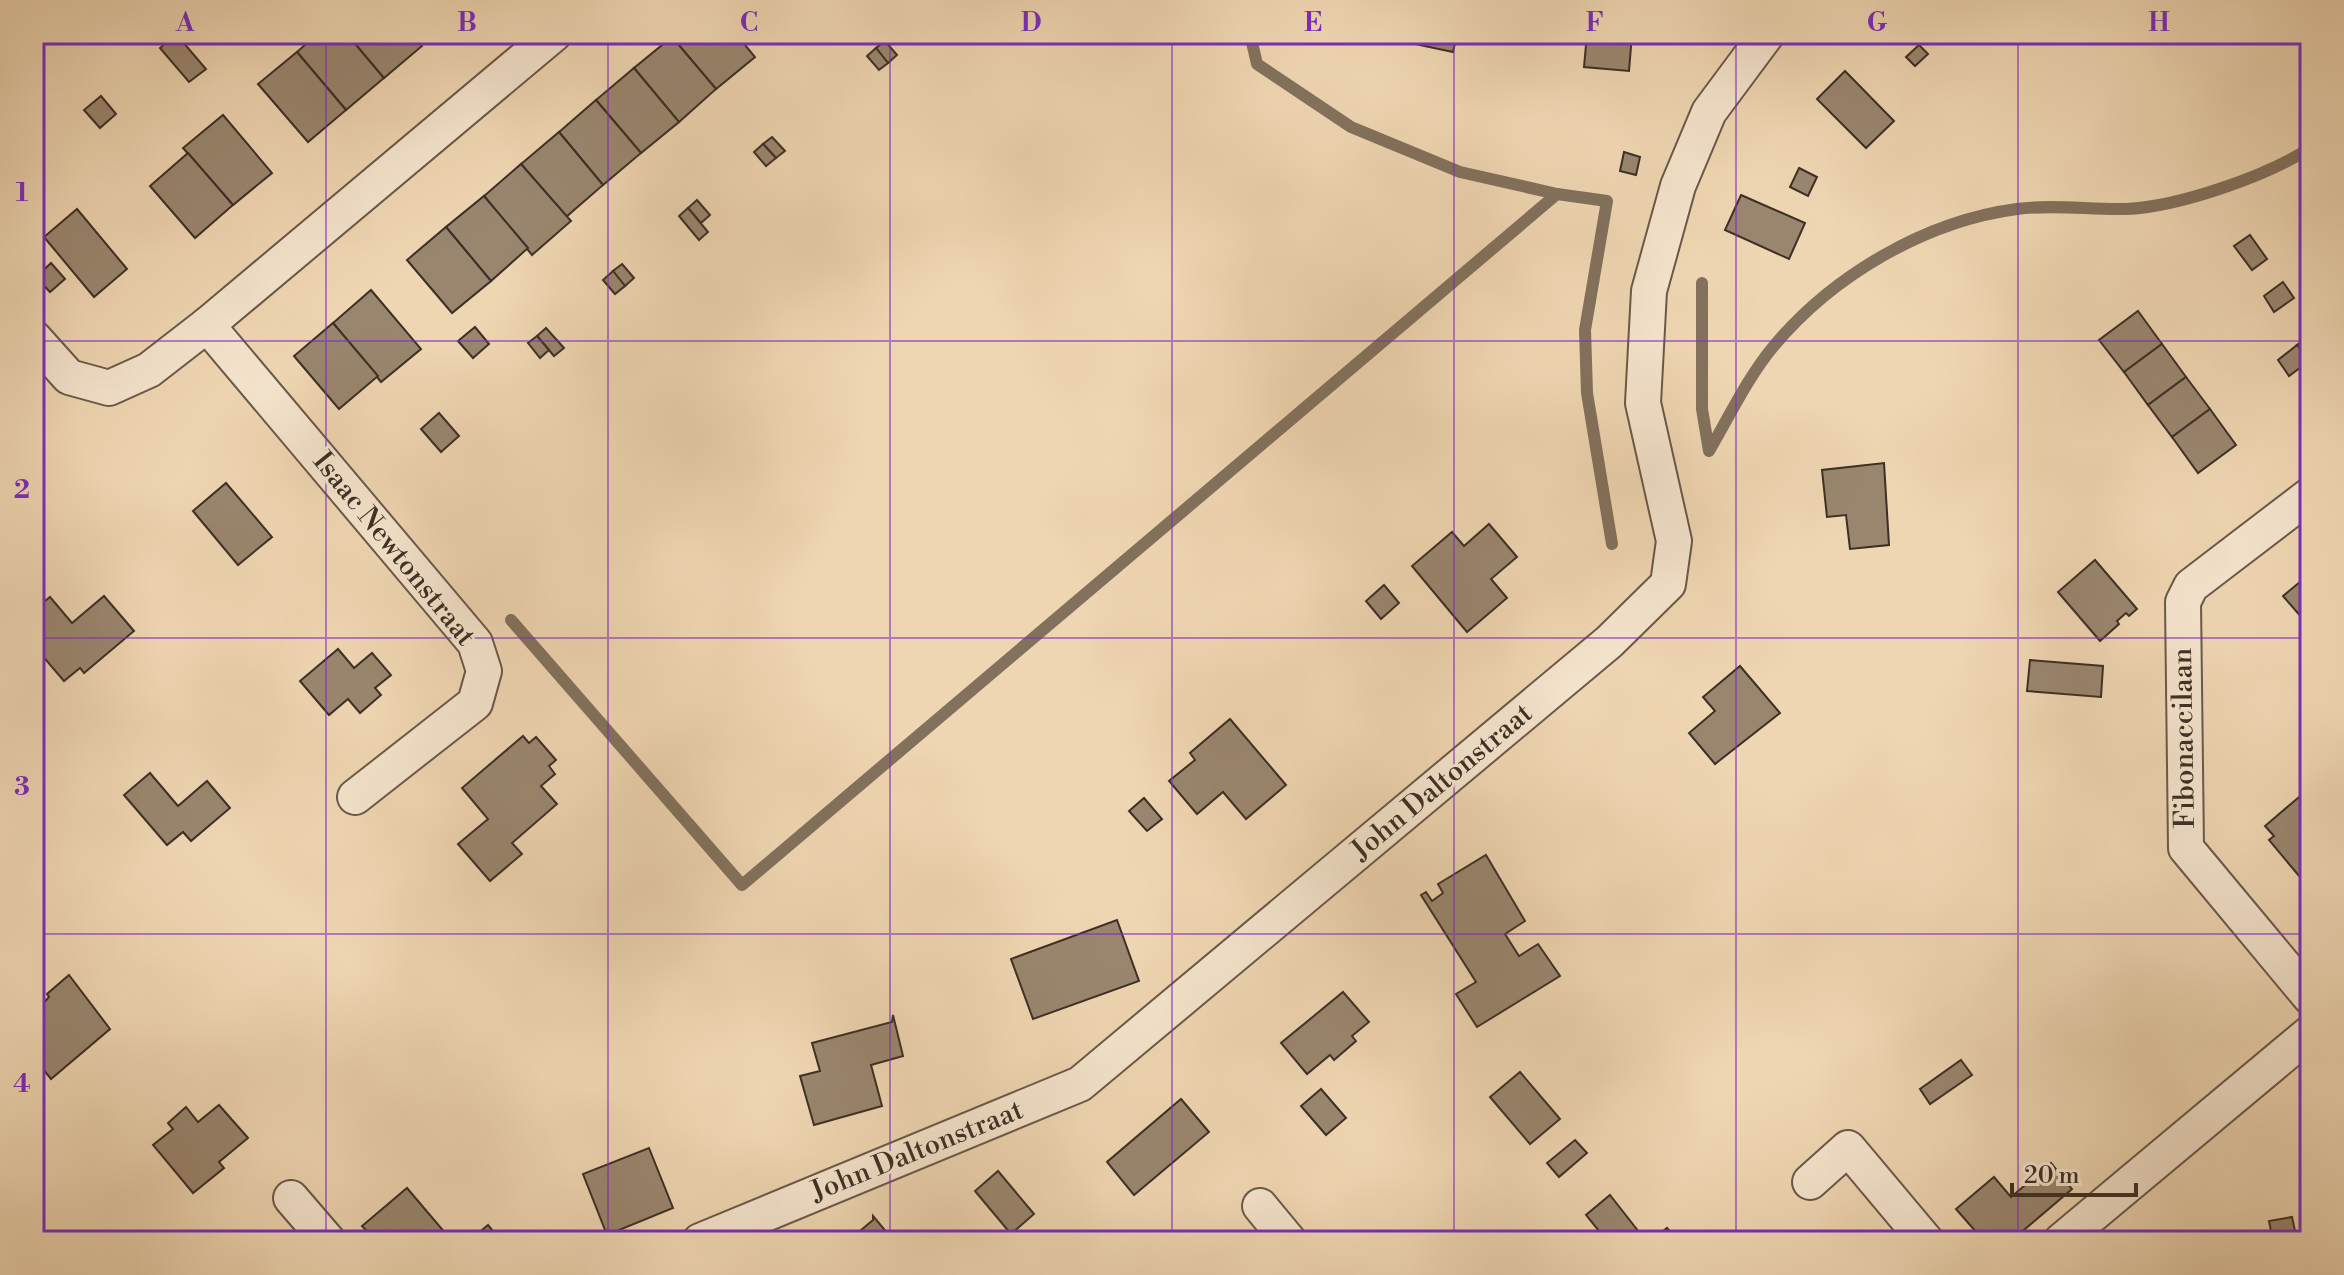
<svg xmlns="http://www.w3.org/2000/svg" width="2344" height="1275" font-family="'Libre Bodoni',serif">
	<rect width="100%" height="100%" fill="#efd6b2"/>
	<filter id="stains"><feTurbulence type="fractalNoise" baseFrequency=".0025" numOctaves="4"/><feColorMatrix values="0 0 0 0 .2 0 0 0 0 .09 0 0 0 0 .02 0 0 0 .5 -.17"/></filter>
	<radialGradient id="worn" r=".72"><stop offset=".6" stop-color="#630" stop-opacity="0"/><stop offset="1" stop-color="#630" stop-opacity=".3"/></radialGradient>
	<g fill="none" stroke-linecap="round" stroke-linejoin="round">
		<g stroke="#83715d" stroke-width="12">
			<path d="M1250,34L1257,64L1351,127L1460,172L1557,194L1607,201L1585,330L1587,393L1612,544"/>
			<path d="M1702,283V409L1709,451C1729,417 1748,377 1773,347C1832,276 1925,221 2017,209C2054,204 2090,210 2126,209C2178,207 2267,176 2310,148"/>
			<path d="M511,620L742,885L1557,194"/>
		</g>
	</g>
	<g fill="#9a866f" stroke="#3d2f26" stroke-width="2">
		<path d="M176,34L206,69L189,82L160,48Z"/>
		<path d="M317,34H347L384,78L346,110L297,52Z"/>
		<path d="M347,34H411L422,46L384,78Z"/>
		<path d="M675,34H736L755,57L716,89L672,37Z"/>
		<path d="M1417,34H1457L1453,52L1415,44Z"/>
		<path d="M1587,34H1632L1629,71L1584,67Z"/>
		<path d="M672,37L716,89L679,122L634,68Z"/>
		<path d="M885,41L897,55L888,63L876,48Z"/>
		<path d="M1919,45L1928,54L1915,66L1906,57Z"/>
		<path d="M876,48L888,63L879,70L867,56Z"/>
		<path d="M297,52L346,110L308,142L258,84Z"/>
		<path d="M634,68L679,122L641,153L596,100Z"/>
		<path d="M1845,71L1894,121L1866,148L1817,99Z"/>
		<path d="M101,96L116,114L100,128L84,110Z"/>
		<path d="M596,100L641,153L603,185L559,132Z"/>
		<path d="M223,115L272,173L233,205L183,148Z"/>
		<path d="M559,132L603,185L566,217L521,164Z"/>
		<path d="M772,137L785,151L776,158L763,144Z"/>
		<path d="M763,144L776,158L766,166L754,152Z"/>
		<path d="M1624,152L1640,157L1636,175L1620,171Z"/>
		<path d="M188,153L233,205L195,238L150,186Z"/>
		<path d="M521,164L571,221L532,255L484,196Z"/>
		<path d="M1799,168L1817,177L1808,196L1790,187Z"/>
		<path d="M1741,195L1805,223L1789,259L1725,230Z"/>
		<path d="M484,196L528,248L491,281L446,227Z"/>
		<path d="M697,200L710,215L701,223L688,208Z"/>
		<path d="M688,208L708,232L699,240L679,216Z"/>
		<path d="M77,209L127,269L94,297L44,237Z"/>
		<path d="M446,227L491,281L452,313L407,260Z"/>
		<path d="M2250,235L2267,259L2252,270L2234,246Z"/>
		<path d="M51,263L65,279L50,292L36,277Z"/>
		<path d="M622,264L634,278L625,286L613,271Z"/>
		<path d="M613,271L625,286L615,294L603,280Z"/>
		<path d="M2283,282L2294,298L2274,312L2264,296Z"/>
		<path d="M371,290L421,349L381,382L333,323Z"/>
		<path d="M2138,311L2162,344L2124,372L2099,340Z"/>
		<path d="M333,323L378,376L339,409L294,356Z"/>
		<path d="M475,327L489,344L473,358L458,341Z"/>
		<path d="M546,328L564,348L554,356L537,336Z"/>
		<path d="M2310,335V361H2309L2297,345Z"/>
		<path d="M537,336L549,350L540,358L528,343Z"/>
		<path d="M2162,344L2186,377L2148,405L2124,372Z"/>
		<path d="M2297,345L2309,361L2289,376L2278,360Z"/>
		<path d="M2186,377L2210,409L2172,437L2148,405Z"/>
		<path d="M2210,409L2236,445L2198,473L2172,437Z"/>
		<path d="M439,413L459,436L441,452L421,429Z"/>
		<path d="M1884,463L1889,545L1850,549L1846,515L1827,517L1822,470Z"/>
		<path d="M226,483L272,537L238,565L193,511Z"/>
		<path d="M1489,524L1517,557L1491,579L1507,598L1467,632L1412,566L1452,532L1464,546Z"/>
		<path d="M2095,560L2137,609L2129,616L2126,613L2117,621L2119,624L2100,641L2058,592Z"/>
		<path d="M2310,580V627L2283,596L2301,581L2305,585Z"/>
		<path d="M1384,585L1399,603L1381,619L1366,601Z"/>
		<path d="M104,596L134,631L84,673L80,668L64,681L34,646V610L50,597L72,623Z"/>
		<path d="M338,649L354,668L372,653L391,675L375,688L381,695L360,713L348,699L329,715L300,681Z"/>
		<path d="M2030,660L2103,666L2101,697L2027,691Z"/>
		<path d="M1740,666L1780,713L1715,764L1689,733L1715,711L1703,697Z"/>
		<path d="M1230,719L1286,785L1246,819L1223,792L1197,814L1169,781L1195,760L1190,753Z"/>
		<path d="M523,736L529,743L536,737L556,760L549,766L555,774L541,786L557,804L512,843L522,854L490,881L458,844L488,819L462,788Z"/>
		<path d="M150,773L178,806L207,781L230,808L191,841L183,832L167,845L124,795Z"/>
		<path d="M2299,797L2310,808V889L2269,840L2274,836L2265,826Z"/>
		<path d="M1144,798L1162,819L1147,831L1129,811Z"/>
		<path d="M1486,855L1525,921L1505,934L1519,956L1538,944L1560,976L1477,1027L1456,994L1476,982L1421,895L1426,892L1432,901L1443,893L1438,884Z"/>
		<path d="M1117,920L1139,981L1033,1019L1011,959Z"/>
		<path d="M69,975L110,1029L51,1079L34,1058V1014L49,997L47,994Z"/>
		<path d="M1343,992L1369,1022L1352,1036L1356,1041L1334,1060L1330,1055L1307,1074L1281,1043Z"/>
		<path d="M893,1015L903,1056L871,1065L882,1106L814,1125L800,1076L820,1071L812,1043L892,1022Z"/>
		<path d="M1961,1060L1972,1075L1930,1104L1920,1089Z"/>
		<path d="M1520,1072L1560,1119L1530,1144L1490,1097Z"/>
		<path d="M1321,1089L1346,1118L1326,1135L1301,1106Z"/>
		<path d="M1181,1099L1209,1132L1134,1195L1107,1162Z"/>
		<path d="M219,1105L248,1138L219,1162L224,1168L193,1193L153,1145L173,1129L168,1123L186,1107L198,1122Z"/>
		<path d="M1575,1140L1587,1153L1559,1177L1547,1163Z"/>
		<path d="M649,1148L673,1208L607,1235L583,1174Z"/>
		<path d="M2051,1163L2072,1189L2011,1241H1984L1956,1209L1994,1177L2011,1197Z"/>
		<path d="M998,1171L1034,1214L1011,1234L975,1191Z"/>
		<path d="M407,1188L452,1241H376L362,1226Z"/>
		<path d="M1610,1195L1646,1241H1607L1586,1215Z"/>
		<path d="M873,1216L894,1241H848L873,1220Z"/>
		<path d="M2292,1217L2297,1240L2273,1241L2269,1221Z"/>
		<path d="M488,1225L501,1241H469Z"/>
		<path d="M1667,1228L1678,1241H1651Z"/>
	</g>
	<g fill="none" stroke-linecap="round" stroke-linejoin="round">
		<g stroke="#6a5949" stroke-width="38">
			<g id="street">
				<path d="M207,325L554,34"/>
				<path d="M34,338L69,377L109,388L149,370L207,325L475,643L484,671L475,703L355,797"/>
				<path d="M2310,495L2191,586L2183,602L2186,848L2310,997"/>
				<path d="M1810,1182L1848,1148L1926,1241"/>
				<path d="M291,1198L328,1241"/>
				<path d="M1260,1206L1289,1241"/>
				<path d="M700,1241L1080,1084L1609,642L1668,584L1674,541L1643,403L1649,291L1678,186L1709,112L1767,34"/>
				<path d="M2061,1241L2310,1033"/>
			</g>
		</g>
		<use href="#street" stroke="#f5e4cd" stroke-width="34"/>
	</g>
	<path fill="none" stroke="#7b2cbf" stroke-width="2" stroke-opacity="0.55" d="M326,34V1241M608,34V1241M890,34V1241M1172,34V1241M1454,34V1241M1736,34V1241M2018,34V1241M34,341H2310M34,638H2310M34,934H2310"/>
	<g text-anchor="middle" dominant-baseline="central" stroke-width="6" stroke-linejoin="round" paint-order="stroke">
		<g font-size="28" fill="#3d2f26" stroke="#f5e4cd">
			<text transform="translate(394 549) rotate(51)">Isaac Newtonstraat</text>
			<text transform="translate(2184 738) rotate(-91)">Fibonaccilaan</text>
			<text transform="translate(1442 782) rotate(-40)">John Daltonstraat</text>
			<text transform="translate(917 1151) rotate(-22)">John Daltonstraat</text>
		</g>
	</g>
	<rect width="2344" height="1275" fill="none" stroke="#efd6b2" stroke-width="88"/>
	<path d="M2012 1183v12h124v-12" fill="none" stroke="#3d2f26" stroke-width="4"/>
	<text x="2024" y="1183" font-size="24" fill="#3d2f26" stroke="#f5e4cd" stroke-width="6" paint-order="stroke">20 m</text>
	<rect x="44" y="44" width="2256" height="1187" fill="none" stroke="#7b2cbf" stroke-width="3"/>
	<g font-size="26" text-anchor="middle" font-weight="bold" fill="#7b2cbf">
		<text x="185" y="31">A</text>
		<text x="467" y="31">B</text>
		<text x="749" y="31">C</text>
		<text x="1031" y="31">D</text>
		<text x="1313" y="31">E</text>
		<text x="1595" y="31">F</text>
		<text x="1877" y="31">G</text>
		<text x="2159" y="31">H</text>
		<text x="22" y="201">1</text>
		<text x="22" y="498">2</text>
		<text x="22" y="795">3</text>
		<text x="22" y="1092">4</text>
	</g>
	<rect width="100%" height="100%" filter="url(#stains)"/>
	<rect width="100%" height="100%" fill="url(#worn)"/>
</svg>
